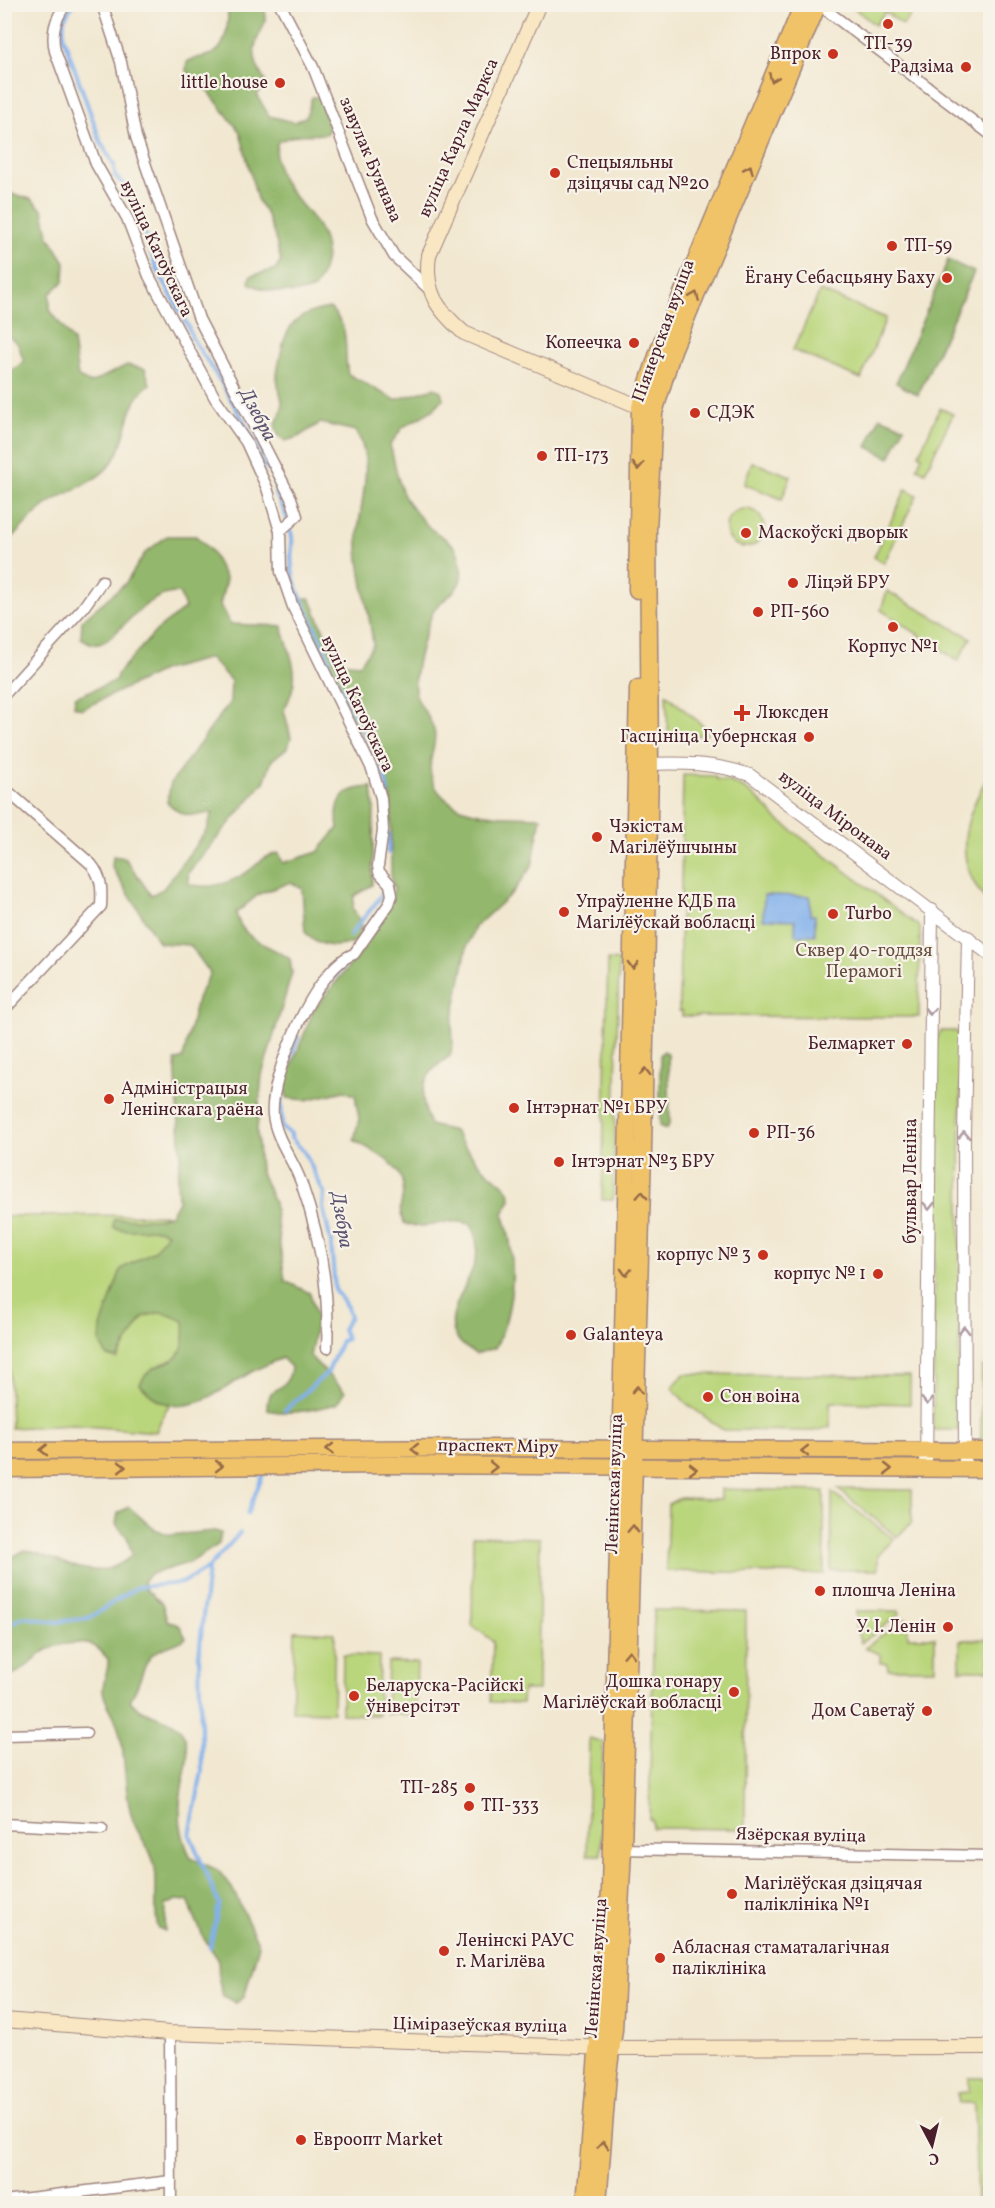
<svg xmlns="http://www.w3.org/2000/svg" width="995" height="2208" font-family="Vollkorn,serif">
	<rect width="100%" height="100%" fill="#f7f3e8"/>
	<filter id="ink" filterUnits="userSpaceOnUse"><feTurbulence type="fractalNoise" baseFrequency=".0167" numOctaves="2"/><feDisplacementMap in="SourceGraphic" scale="12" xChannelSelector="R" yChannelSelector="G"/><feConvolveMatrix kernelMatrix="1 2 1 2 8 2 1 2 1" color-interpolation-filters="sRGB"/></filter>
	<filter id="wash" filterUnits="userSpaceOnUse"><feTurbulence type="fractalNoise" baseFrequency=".008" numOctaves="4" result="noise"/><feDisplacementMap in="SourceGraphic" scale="24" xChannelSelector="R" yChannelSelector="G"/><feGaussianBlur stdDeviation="1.35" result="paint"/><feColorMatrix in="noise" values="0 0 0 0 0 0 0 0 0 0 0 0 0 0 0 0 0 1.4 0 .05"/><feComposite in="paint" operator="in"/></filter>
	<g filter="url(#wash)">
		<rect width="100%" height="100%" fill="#f2e8d1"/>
		<g fill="#bad67c" stroke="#827a54" stroke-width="1.5">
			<path d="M849,4L908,5L911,14L903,25L885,12L875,25Z"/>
			<path d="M820,291L886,318L861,379L793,350Z"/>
			<path d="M940,408L953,414L925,472L917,468L922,456L919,454Z"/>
			<path d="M752,462L791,476L782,499L744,484Z"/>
			<path d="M906,489L917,495L884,563L874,557Z"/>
			<circle cx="745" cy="528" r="19"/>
			<path d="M887,591L971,638L958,661L881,610Z"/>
			<path d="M666,694L708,730L706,735H674L668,731Z"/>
			<path d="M990,772V905C949,860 964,819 990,772Z"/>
			<path d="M683,775L714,776L718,780C743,781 761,801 777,819L920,927L919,1017L682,1016V1011H679Z"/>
			<path d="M608,960L619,961L613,1200H602Z"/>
			<path d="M941,1031H956L961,1039L959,1430H933L936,1039Z"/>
			<path d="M171,1215L200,1216L190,1380L165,1411L156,1432L73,1425L11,1428L4,1216Z"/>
			<path d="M982,1367H990V1440L981,1439Z"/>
			<path d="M684,1374L910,1376V1404L830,1402V1427L814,1431L723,1430L686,1403L672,1388Z"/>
			<path d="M721,1489L824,1491V1574L666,1571L668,1504L680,1498L721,1499Z"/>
			<path d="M838,1489L912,1490V1522L897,1537Z"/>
			<path d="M832,1492L894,1539L878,1555V1570H831Z"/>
			<path d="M473,1536L540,1538L538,1690H523L522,1703L491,1702L493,1641L472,1625Z"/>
			<path d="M654,1610L746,1611L745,1829L652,1828V1820L649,1819Z"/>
			<path d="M856,1611H899L900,1614L861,1643L857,1632Z"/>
			<path d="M903,1619H907L908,1637H935V1669H888L887,1663H880V1654L865,1648Z"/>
			<path d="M987,1619H990V1670H960V1640L987,1639Z"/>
			<path d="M295,1631L335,1633L333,1712L292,1711Z"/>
			<path d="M343,1655L379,1656L378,1715L342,1714Z"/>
			<path d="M388,1662L417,1663L415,1715L386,1714Z"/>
			<path d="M589,1738L603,1742L601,1855H587Z"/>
			<path d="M969,2078H990V2203H977L974,2103H959L957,2093L969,2092Z"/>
		</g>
		<g fill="#93b76c" stroke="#6e6b4c" stroke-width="1.5">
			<path d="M227,5H264C273,36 237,37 266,83L257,95L269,116L294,122L306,117L312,97H320L329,129L326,134L298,135L278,141C261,202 359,217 314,289C295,295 266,293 249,283L250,276L276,269L281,261L275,237L267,215L257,199L240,132L202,83L186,71L187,62C196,56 206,58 214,53C228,45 229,19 227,5Z"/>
			<path d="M5,182L11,194L31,199L43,210L48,235L65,262L64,281L50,294V310L73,341L78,377L91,383L127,365L145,369L150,384C124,404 130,436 113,461C97,484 70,489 48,504C32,515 18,532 5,546V375L24,362L18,344L5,333Z"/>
			<path d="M948,260L974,272L918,395L896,383Z"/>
			<path d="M330,308C353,332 342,346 348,374L395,400L434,388L441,391L443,399L433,410L403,427L390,445C395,461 397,483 405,498C408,503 426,525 431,529C447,541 458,542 461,566C466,594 438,598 432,614C425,633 409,680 417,698C422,709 431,718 434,730C438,744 427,759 431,775C442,821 505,815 541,817L532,866L513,892L475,927L467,946L452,1024L453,1043L450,1056C419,1076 418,1093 430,1125L454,1131C463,1146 475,1160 488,1172C499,1182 509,1184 511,1200L503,1213C517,1255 516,1307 495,1348L476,1354C422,1326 478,1285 477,1247C477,1240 473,1231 471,1224C444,1216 425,1233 404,1223C396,1203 404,1204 403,1187C401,1162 373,1152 354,1140L359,1119L355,1095L344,1091L306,1100L287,1098L284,1085L314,1009L365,947L394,890L391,875V799L381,766L346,711L299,609L297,599L310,598L337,662L360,664L373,645C370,613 358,573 358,544C357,505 377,467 356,431L320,423L298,437L285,441L278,435L275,425C289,401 279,400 277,377C277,371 279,364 280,358C285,325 297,313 330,308Z"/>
			<path d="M880,417L904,427L890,458L867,447Z"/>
			<path d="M167,536H196L211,551L226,579L220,605L230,624L282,626C292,663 303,674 284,710L291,738L287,748L272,760L264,782L188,873L189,884C208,890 231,883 247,872C259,864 264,854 279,853L283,863L318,852L338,828C334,800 342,788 372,787L374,806L372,885L354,896L353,908L362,925L357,941C337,949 320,948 305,932L302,889L291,882L259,894L236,913C242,942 270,944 290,959L292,973L262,1075L257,1130L260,1170L274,1203L285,1281L310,1293L317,1319L310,1356L345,1392L337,1404C315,1409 290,1416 268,1410L267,1403L271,1393C283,1386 290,1381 291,1367L282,1358C271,1363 258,1368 248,1374C212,1396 175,1427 140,1384C155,1351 189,1377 184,1321L162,1312L143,1317L117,1359L107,1356L100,1343L101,1327L121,1269L154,1251L167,1233C149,1224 131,1235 113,1227L114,1219H155L170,1215L178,1201L177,1180L181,1154L175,1061L183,1058L197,999L210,973L190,945L159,943L112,867L113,856L125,858L151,895L163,889L207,830L212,812C192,817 181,818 167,802L171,783L230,702L231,681L210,658L164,670L82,709L74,706L75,697L115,681L118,673L157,630L185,608L179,593C139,591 116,647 94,644C90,644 84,639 81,638L82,620L126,583L145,553Z"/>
			<path d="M664,1051L668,1054L670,1122L667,1128H663L660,1125V1055Z"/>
			<path d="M129,1507L154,1529L170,1535L215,1531L221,1533L219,1544L191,1562L151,1574L143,1581L146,1590L162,1603L167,1620L180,1626L186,1638C175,1647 161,1645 151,1656C141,1668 140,1687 130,1700C143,1720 176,1712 185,1738C193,1759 180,1783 180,1804C179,1824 182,1840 191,1858L218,1870L232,1888L259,1945L244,1997L236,2003L223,1996L219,1981L218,1959L204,1939L188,1901L177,1900L166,1905L165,1931L158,1928C153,1909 158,1889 155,1869C153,1851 141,1840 134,1823C122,1792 128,1751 115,1719C111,1708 104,1703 103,1690C103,1680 109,1671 108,1659C104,1655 99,1648 94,1646C82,1641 59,1643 47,1650C30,1660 26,1672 5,1677V1561L25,1550C63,1558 96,1588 132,1555L127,1537L116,1524L118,1513Z"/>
		</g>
		<path fill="#81b0ec" stroke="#66688c" stroke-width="1.5" d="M764,895L810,896V915H815V935H795V920L763,919Z"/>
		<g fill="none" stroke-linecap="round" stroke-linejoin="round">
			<g stroke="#81b0ec" stroke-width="4">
				<path d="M73,4L64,19L63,36L101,143L114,165L115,176L126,187L135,205L156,267L188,326L192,338L223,385L261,452L264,466C275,474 277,480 275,494C283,505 294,532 292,546C290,559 292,578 298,591C308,612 319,636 329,659L330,667L372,749C388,771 390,799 387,825"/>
				<path d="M388,833V853"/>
				<path d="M350,936C361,918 380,904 386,884"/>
				<path d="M324,988L345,964"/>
				<path d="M285,1072L298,1037"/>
				<path d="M281,1084L282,1128L291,1134V1138L305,1153L324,1193L323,1208L331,1242L335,1290L347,1307L350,1317L342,1329L347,1339L341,1341L328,1372L285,1410"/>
				<path d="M247,1514L263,1475"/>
				<path d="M208,1568L199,1656L202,1771L190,1835L219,1904L210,1947"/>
				<path d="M4,1626L24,1617L56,1622L89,1618L137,1587L182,1583L208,1568L240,1533"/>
			</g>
		</g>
	</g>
	<g filter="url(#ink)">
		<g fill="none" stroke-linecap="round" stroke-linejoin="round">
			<g stroke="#9e847e" stroke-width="13">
				<g id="minor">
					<path d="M66,4C55,19 51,33 55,51L96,164L127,218L149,276L215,398L246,442L267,488L280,531L281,572L293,607L372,769L381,798L383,830L378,866L379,872L390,884L392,895L389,904L354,954C316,966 269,1077 273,1115C276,1140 293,1159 301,1182C320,1236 330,1291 327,1348"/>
					<path d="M102,4L121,62L136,137L199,319L291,498L297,516L280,531"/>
					<path d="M280,4L313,67L372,218L394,256L429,289"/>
					<path d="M818,4L990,134"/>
					<path d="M4,695L83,608L102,581"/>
					<path d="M4,788L91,864C102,877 102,889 101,906L4,1010"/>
					<path d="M4,1735L86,1733"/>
					<path d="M4,1824L102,1829"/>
					<path d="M619,1849L990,1856"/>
					<path d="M170,2033L171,2204"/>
					<path d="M4,2201L171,2181"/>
				</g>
			</g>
			<g stroke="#9e847e" stroke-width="14">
				<g id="tertiary">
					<path d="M642,764C681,763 712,762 750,775L990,955"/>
					<path d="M926,1469L932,910"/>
					<path d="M965,1469L964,1134L968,937"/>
				</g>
			</g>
			<g stroke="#9e847e" stroke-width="16">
				<g id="secondary">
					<path d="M539,4L429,255C424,292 437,309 464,333L640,407"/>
					<path d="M4,2020L170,2033L611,2048L990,2047"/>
				</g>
			</g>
			<g stroke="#9e847e" stroke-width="19">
				<g id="primary">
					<path d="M637,590L640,407L661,344L803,4"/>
					<path d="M4,1451L485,1448L990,1451"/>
					<path d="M4,1469L388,1465L990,1469"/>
					<path d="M585,2204L610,1890L638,688"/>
					<path d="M598,2204L608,2074L614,2030L623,1849L643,1151L650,764L648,530L654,413L673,350L818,4"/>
				</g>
			</g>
			<use href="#minor" stroke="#fff" stroke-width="10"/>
			<use href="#tertiary" stroke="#fff" stroke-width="12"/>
			<use href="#secondary" stroke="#f9e7c3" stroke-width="14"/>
			<use href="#primary" stroke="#f1c369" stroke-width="16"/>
		</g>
		<defs><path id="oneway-chevron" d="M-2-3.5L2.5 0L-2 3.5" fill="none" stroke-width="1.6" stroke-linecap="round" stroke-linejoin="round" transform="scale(1.5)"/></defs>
		<g stroke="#956947">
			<use href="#oneway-chevron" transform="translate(773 78) rotate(113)"/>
			<use href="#oneway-chevron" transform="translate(749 169) rotate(-66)"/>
			<use href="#oneway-chevron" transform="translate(695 296) rotate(-68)"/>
			<use href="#oneway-chevron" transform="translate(638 466) rotate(92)"/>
			<use href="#oneway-chevron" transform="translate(633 965) rotate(91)"/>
			<use href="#oneway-chevron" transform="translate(645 1072) rotate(-89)"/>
			<use href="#oneway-chevron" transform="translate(642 1195) rotate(-88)"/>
			<use href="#oneway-chevron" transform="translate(626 1272) rotate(92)"/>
			<use href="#oneway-chevron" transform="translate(637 1390) rotate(-88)"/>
			<use href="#oneway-chevron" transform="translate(330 1449) rotate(180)"/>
			<use href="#oneway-chevron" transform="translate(415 1449) rotate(180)"/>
			<use href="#oneway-chevron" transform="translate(44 1450) rotate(179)"/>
			<use href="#oneway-chevron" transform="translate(805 1451) rotate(-180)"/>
			<use href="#oneway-chevron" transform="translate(219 1466)"/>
			<use href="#oneway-chevron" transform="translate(122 1467) rotate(-1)"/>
			<use href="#oneway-chevron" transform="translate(493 1467) rotate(1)"/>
			<use href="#oneway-chevron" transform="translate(693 1469)"/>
			<use href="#oneway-chevron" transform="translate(888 1469)"/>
			<use href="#oneway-chevron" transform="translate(633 1529) rotate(-88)"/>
			<use href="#oneway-chevron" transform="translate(629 1654) rotate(-88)"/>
			<use href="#oneway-chevron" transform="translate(603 2145) rotate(-86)"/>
		</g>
		<g stroke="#ae9aa0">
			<use href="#oneway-chevron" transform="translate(930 1011) rotate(91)"/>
			<use href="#oneway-chevron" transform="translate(964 1135) rotate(-90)"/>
			<use href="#oneway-chevron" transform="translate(929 1206) rotate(90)"/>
			<use href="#oneway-chevron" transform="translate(964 1330) rotate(-90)"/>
			<use href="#oneway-chevron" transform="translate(927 1401) rotate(90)"/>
		</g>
	</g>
	<g fill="#c8321e" stroke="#f7f3e8" stroke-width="2">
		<circle cx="888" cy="24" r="6"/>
		<circle cx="833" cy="54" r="6"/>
		<circle cx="966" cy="67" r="6"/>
		<circle cx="280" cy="83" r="6"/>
		<circle cx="555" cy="173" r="6"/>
		<circle cx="892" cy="246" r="6"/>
		<circle cx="947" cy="278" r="6"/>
		<circle cx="634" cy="343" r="6"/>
		<circle cx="695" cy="413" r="6"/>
		<circle cx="542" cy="456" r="6"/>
		<circle cx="746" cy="533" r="6"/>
		<circle cx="793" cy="583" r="6"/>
		<circle cx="758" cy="612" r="6"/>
		<circle cx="893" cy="627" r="6"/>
		<path d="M739 704h6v6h6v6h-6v6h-6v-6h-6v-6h6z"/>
		<circle cx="809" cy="737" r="6"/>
		<circle cx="597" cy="837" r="6"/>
		<circle cx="564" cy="912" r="6"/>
		<circle cx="833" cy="914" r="6"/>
		<circle cx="907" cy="1044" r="6"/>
		<circle cx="109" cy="1099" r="6"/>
		<circle cx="514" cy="1108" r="6"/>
		<circle cx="754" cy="1133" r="6"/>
		<circle cx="559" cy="1162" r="6"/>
		<circle cx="763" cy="1255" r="6"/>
		<circle cx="878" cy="1274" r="6"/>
		<circle cx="571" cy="1335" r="6"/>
		<circle cx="708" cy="1397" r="6"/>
		<circle cx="820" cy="1591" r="6"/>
		<circle cx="948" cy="1627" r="6"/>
		<circle cx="734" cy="1692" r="6"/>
		<circle cx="354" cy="1696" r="6"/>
		<circle cx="927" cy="1711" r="6"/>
		<circle cx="470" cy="1788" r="6"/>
		<circle cx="469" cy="1806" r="6"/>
		<circle cx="732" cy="1894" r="6"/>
		<circle cx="444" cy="1951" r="6"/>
		<circle cx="660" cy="1958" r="6"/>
		<circle cx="301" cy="2140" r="6"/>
	</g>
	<g text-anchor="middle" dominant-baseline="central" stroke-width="4.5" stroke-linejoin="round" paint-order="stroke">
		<g font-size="18" fill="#4a1f2b" stroke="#f7f3e8" text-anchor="start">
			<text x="888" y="44" text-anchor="middle">ТП-39</text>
			<text x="821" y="54" text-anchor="end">Впрок</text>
			<text x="954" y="67" text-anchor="end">Радзіма</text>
			<text x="268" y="83" text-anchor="end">little house</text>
			<text x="567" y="163">Спецыяльны<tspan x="567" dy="21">дзіцячы сад №20</tspan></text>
			<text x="904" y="246">ТП-59</text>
			<text x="935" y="278" text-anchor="end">Ёгану Себасцьяну Баху</text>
			<text x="622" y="343" text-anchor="end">Копеечка</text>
			<text x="707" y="413">СДЭК</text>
			<text x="554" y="456">ТП-173</text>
			<text x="758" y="533">Маскоўскі дворык</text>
			<text x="805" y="583">Ліцэй БРУ</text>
			<text x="770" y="612">РП-560</text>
			<text x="893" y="647" text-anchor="middle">Корпус №1</text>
			<text x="756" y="713">Люксден</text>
			<text x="797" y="737" text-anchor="end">Гасцініца Губернская</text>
			<text x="609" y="827">Чэкістам<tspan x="609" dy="21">Магілёўшчыны</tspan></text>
			<text x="576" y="902">Упраўленне КДБ па<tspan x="576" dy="21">Магілёўскай вобласці</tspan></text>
			<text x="845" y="914">Turbo</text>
			<text x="895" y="1044" text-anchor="end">Белмаркет</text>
			<text x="121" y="1089">Адміністрацыя<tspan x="121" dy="21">Ленінскага раёна</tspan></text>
			<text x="526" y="1108">Інтэрнат №1 БРУ</text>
			<text x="766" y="1133">РП-36</text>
			<text x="571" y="1162">Інтэрнат №3 БРУ</text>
			<text x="751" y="1255" text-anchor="end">корпус № 3</text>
			<text x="866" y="1274" text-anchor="end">корпус № 1</text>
			<text x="583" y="1335">Galanteya</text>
			<text x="720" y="1397">Сон воіна</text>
			<text x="832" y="1591">плошча Леніна</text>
			<text x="936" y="1627" text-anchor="end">У. І. Ленін</text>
			<text x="722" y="1682" text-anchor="end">Дошка гонару<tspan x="722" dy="21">Магілёўскай вобласці</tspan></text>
			<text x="366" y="1686">Беларуска-Расійскі<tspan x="366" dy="21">ўніверсітэт</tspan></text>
			<text x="915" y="1711" text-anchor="end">Дом Саветаў</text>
			<text x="458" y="1788" text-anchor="end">ТП-285</text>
			<text x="481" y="1806">ТП-333</text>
			<text x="744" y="1884">Магілёўская дзіцячая<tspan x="744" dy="21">паліклініка №1</tspan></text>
			<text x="456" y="1941">Ленінскі РАУС<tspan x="456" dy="21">г. Магілёва</tspan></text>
			<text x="672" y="1948">Абласная стаматалагічная<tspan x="672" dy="21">паліклініка</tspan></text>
			<text x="313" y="2140">Евроопт Market</text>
		</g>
		<g font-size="18" fill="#4a1f2b" stroke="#f7f3e8">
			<text transform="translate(459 138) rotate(-66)">вуліца Карла Маркса</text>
			<text transform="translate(370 160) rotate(67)">завулак Буянава</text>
			<text transform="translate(156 249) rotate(65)">вуліца Катоўскага</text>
			<text transform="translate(664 331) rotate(-70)">Піянерская вуліца</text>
			<text transform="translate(357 704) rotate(65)">вуліца Катоўскага</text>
			<text transform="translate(835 816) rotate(37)">вуліца Міронава</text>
			<text transform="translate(911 1181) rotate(-90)">бульвар Леніна</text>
			<text transform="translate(498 1447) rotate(1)">праспект Міру</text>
			<text transform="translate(615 1484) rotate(-88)">Ленінская вуліца</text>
			<text transform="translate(801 1836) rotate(1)">Язёрская вуліца</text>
			<text transform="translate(597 1968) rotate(-86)">Ленінская вуліца</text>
			<text transform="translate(480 2026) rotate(1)">Ціміразеўская вуліца</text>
		</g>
		<g font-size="18" fill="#664d3f" stroke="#f7f3e8">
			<text x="864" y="951">Сквер 40-годдзя<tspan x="864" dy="21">Перамогі</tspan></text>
		</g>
		<g font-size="20" font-style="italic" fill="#5d526f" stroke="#f7f3e8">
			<text transform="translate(257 415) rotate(62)">Дзебра</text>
			<text transform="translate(341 1220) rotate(81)">Дзебра</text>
		</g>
	</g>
	<rect width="995" height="2208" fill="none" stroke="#f7f3e8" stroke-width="24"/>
	<g transform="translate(932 2145) rotate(173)" stroke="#f7f3e8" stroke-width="4.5" paint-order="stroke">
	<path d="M0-4.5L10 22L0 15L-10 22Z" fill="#4a1f2b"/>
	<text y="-9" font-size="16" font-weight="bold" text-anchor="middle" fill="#4a1f2b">С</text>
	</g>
</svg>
